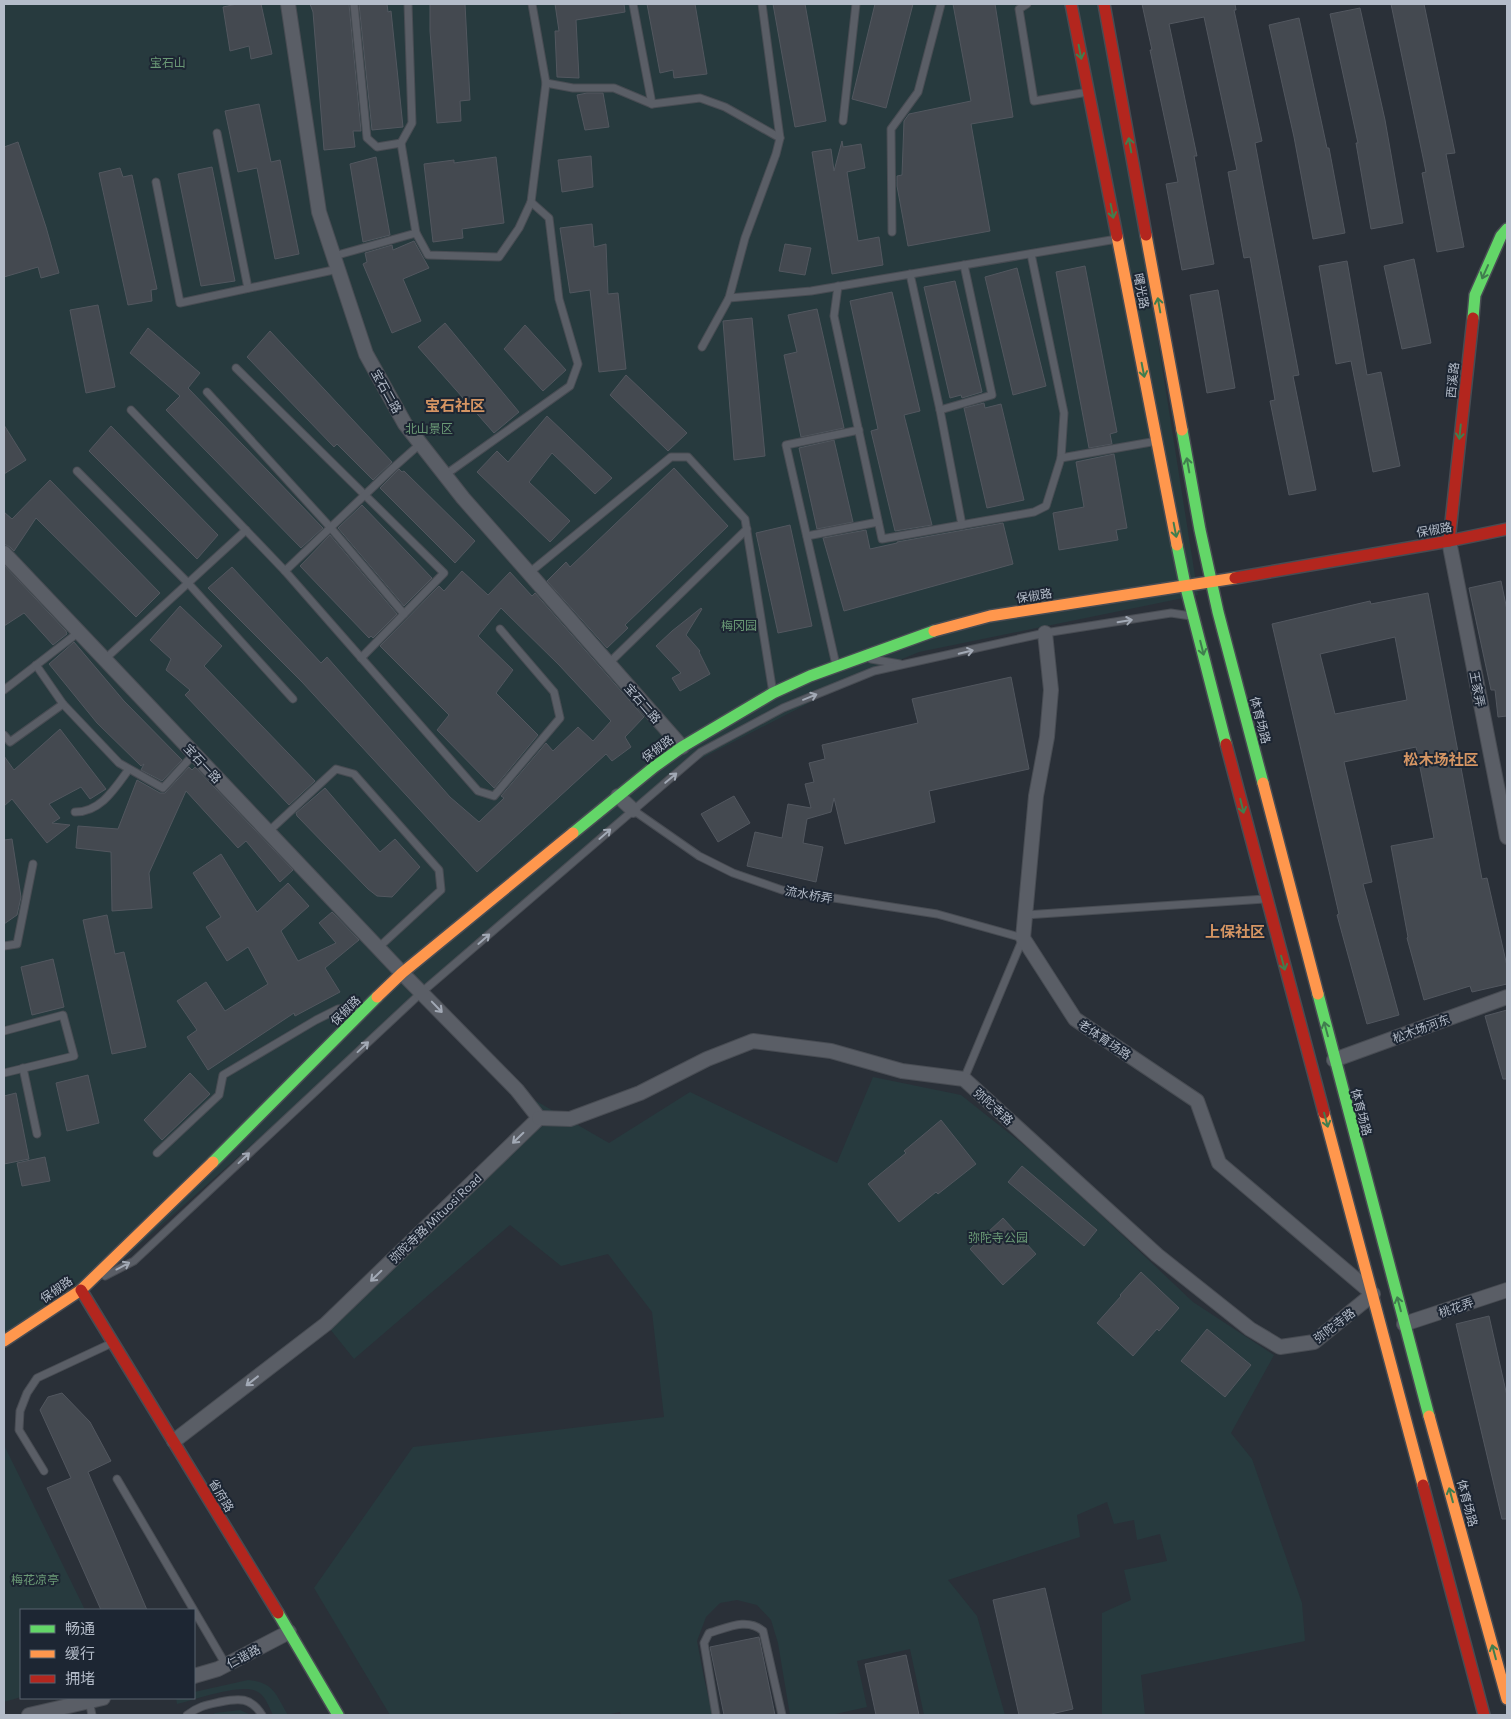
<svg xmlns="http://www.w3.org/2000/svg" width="1511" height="1719" font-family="Commissioner,'Noto Sans SC',sans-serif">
	<rect width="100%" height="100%" fill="#2a3038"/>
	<g fill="#273a3e">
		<path d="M4,4H1105L1198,595L919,652L859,677L681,769L596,839L105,1275L4,1349Z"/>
		<path d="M873,1077L961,1095L1044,1161L1193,1302L1274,1355L1231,1433L1252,1459L1302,1603L1305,1641L1141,1675L1145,1715H1102V1613L1131,1600L1124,1570L1167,1561L1160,1534L1137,1540L1134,1520L1114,1524L1107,1502L1077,1515L1080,1537L948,1580L977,1616L1005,1715H924L910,1649L857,1661L867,1707L831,1715H790L778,1643L771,1620L757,1605L737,1600L720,1603L706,1617L697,1641L704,1678L713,1715H621L620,1712L606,1715H390L314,1588L413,1447L664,1417L652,1312L608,1254L561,1266L510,1225L354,1359L326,1324L539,1118L517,1090L609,1143L690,1092L837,1163Z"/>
		<path d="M4,1445L85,1610H21V1697L4,1702Z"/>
		<path d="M248,1680C274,1682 276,1695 288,1715H273C269,1707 266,1697 258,1692C243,1682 195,1700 177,1704L176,1698H194V1692Z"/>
		<path d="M240,1710L251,1715H212L215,1713Z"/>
	</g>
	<g fill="#444950" stroke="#52575f" fill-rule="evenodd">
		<path d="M237,4H261L272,54L251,59L249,46L230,51L223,7Z"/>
		<path d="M310,4H349L361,131H353L355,147L324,150L313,12Z"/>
		<path d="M359,4H387L388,12L391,11L403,127L372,130Z"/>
		<path d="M430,4H465L470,100L460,101L461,121L437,123L430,31Z"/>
		<path d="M555,4H624L625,12L576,20L579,78L557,77L555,31H559Z"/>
		<path d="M647,4H695L707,74L674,78L673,70L660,73Z"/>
		<path d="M773,4H805L826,121L795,127Z"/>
		<path d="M875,4H913L886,108L852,99Z"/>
		<path d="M953,4H995L1013,117L971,124L990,231L908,246L897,186V176L902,175L904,121L909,114L971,101Z"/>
		<path d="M1142,4H1235L1236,10H1234L1262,141L1255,143L1299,375L1293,376L1316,490L1289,495L1270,401L1275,400L1250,257L1244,258L1228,172L1237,170L1204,17L1169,24L1197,156H1194L1214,264L1182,270L1166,184L1178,182L1150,50H1152Z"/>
		<path d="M1391,4H1424L1455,153L1446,154L1464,247L1437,252L1422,173L1426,172Z"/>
		<path d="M1360,8L1385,120L1403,223L1371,229L1356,143H1358L1330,14Z"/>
		<path d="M1299,18L1327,148H1329L1345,233L1313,239L1294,137L1269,25Z"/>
		<path d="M587,93H603L609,127L585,130L577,95Z"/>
		<path d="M259,104L271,162L280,160L299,254L275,259L257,168L238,172L225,111Z"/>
		<path d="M842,141L843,147L861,144L865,168L847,172L858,241L879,237L883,265L832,274L812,152L831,149L834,171Z"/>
		<path d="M18,142L46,227L59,273L41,278L38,267L4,277V147Z"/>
		<path d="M591,156L593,187L562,192L558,160Z"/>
		<path d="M376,157L390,235L363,242L350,164Z"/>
		<path d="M496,157L504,223L462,229L463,238L433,242L424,164L454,160V163Z"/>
		<path d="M212,167L235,281L201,286L178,174Z"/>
		<path d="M120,168L123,177L132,175L157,289L151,290L152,301L128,305L99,173Z"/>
		<path d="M592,224L594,247L606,244L608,294L618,293L626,369L599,372L590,290L570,293L560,228Z"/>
		<path d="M414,241L429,268L403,279L421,321L392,333L363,264L367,262L365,253L392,245L393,250Z"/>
		<path d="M785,244L811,248L805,275L779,271Z"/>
		<path d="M1414,259L1431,343L1402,349L1384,266Z"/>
		<path d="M1347,261L1367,375L1381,372L1400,466L1373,472L1351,361L1336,364L1319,266Z"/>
		<path d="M1085,266L1117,432L1110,434L1112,444L1089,448L1056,272Z"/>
		<path d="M1017,268L1046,386L1013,395L985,277Z"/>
		<path d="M955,281L982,392L962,398L961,395L950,398L924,287Z"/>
		<path d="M1218,290L1235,388L1207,393L1190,295Z"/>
		<path d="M892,292L920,411L904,415L932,525L895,531L871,431L878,429L850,301Z"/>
		<path d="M98,305L115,387L86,393L70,310Z"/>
		<path d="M817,309L844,428L801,437L784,355L797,352L788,315Z"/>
		<path d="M752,318L765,456L734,460L723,321Z"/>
		<path d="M445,323L519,412L494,433L418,347Z"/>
		<path d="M525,325L566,370L543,391L504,349Z"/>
		<path d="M148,328L200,373L188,388L323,528L301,548L166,410L180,396L130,353Z"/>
		<path d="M270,331L392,462L373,480L337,444L334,447L247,357Z"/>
		<path d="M626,375L687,433L668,451L610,395Z"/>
		<path d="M984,403L985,408L1001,404L1024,500L987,508L964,408Z"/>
		<path d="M547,416L612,478L595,494L552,453L529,482L570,521L550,542L477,472L497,451L508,462Z"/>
		<path d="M4,425L26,460L4,474Z"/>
		<path d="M111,426L218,535L197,559L89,451Z"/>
		<path d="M834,440L853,522L817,529L799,448Z"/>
		<path d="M1114,454L1127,528L1116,530L1118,540L1059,550L1053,513L1084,507L1076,462Z"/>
		<path d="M674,468L728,526L625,625L628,628L607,648L547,581L566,562L570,567Z"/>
		<path d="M399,469L402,472L404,471L475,541L455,563L380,488Z"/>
		<path d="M50,480L160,593L136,617L36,518L14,551L10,547L4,544V512L12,519Z"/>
		<path d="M362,505L432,578L404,606L338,528Z"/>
		<path d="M1003,523L1013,564L844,611L823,538L866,530L870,549L897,543V542Z"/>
		<path d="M790,525L812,626L778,633L756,533Z"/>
		<path d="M330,535L397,614L373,638L371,636L369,638L300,566Z"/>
		<path d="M4,565L66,631L67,634L53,645L24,613L4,626Z"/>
		<path d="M232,567L321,663L327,657L450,797L479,822L504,798L501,796L546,743L553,751L578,727L593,741L611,721L559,665L501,608L478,636L513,670L496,693L538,735L494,788L437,730L449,715L380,646L439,586L444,591L462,571L488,595L510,572L532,596L535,593L644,717L625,737L631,747L612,761L606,754L477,872L302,682L208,588Z"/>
		<path d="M1501,581L1507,610V716L1498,717L1495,690H1491L1469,588Z"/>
		<path d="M1428,593L1482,879L1487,878L1507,966V984L1472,992L1470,986L1424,1000L1407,938L1408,937L1391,846L1434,838L1416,747L1344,762L1372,882L1363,884L1399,1015L1367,1024L1337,915L1339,914L1272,624L1370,601L1371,604ZM1395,637L1407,700L1335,714L1320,654Z"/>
		<path d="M180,606L222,646L204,666L315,781L289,805L185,695L190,690L166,670L171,659L150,640Z"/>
		<path d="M701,608L702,609L686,635L700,651L699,652L710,674L680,691L672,678L681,673L656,646L672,631Z"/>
		<path d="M74,642L124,701L182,760L162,781L141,770L144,764L141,766L97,723L49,664Z"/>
		<path d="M1011,677L1029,769L929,791L935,822L845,844L834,798L831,812L807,819L803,843L823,847L816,882L747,866L755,832L782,838L788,804L811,808L805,784L814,782L809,763L825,759L822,745L918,723L912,699Z"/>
		<path d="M60,729L106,789L90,799L81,787L49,804L60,818L52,823L70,825L47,843L12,799L4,806V756L14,770Z"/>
		<path d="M189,767L192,770L195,767L293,870L280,882L246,841L238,848L186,791L149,873L152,908L112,911L111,852L76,848L78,826L118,829L137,780L160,793H165Z"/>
		<path d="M325,788L380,852L395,839L420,867L392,897L377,896L368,889L297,816L296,813Z"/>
		<path d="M734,796L750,823L718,842L701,814Z"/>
		<path d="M12,839L21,897L17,915L4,924V840Z"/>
		<path d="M221,854L257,912L288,883L309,906L281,931L298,961L336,943L319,923L332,912L359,940L325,968L340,992L295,1016L294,1013L208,1070L187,1037L197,1030L177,1001L206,982L225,1011L268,984L248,947L227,961L206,927L221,917L193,873Z"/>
		<path d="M107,915L115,954L124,952L146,1047L112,1054L83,920Z"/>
		<path d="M53,959L64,1007L32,1015L21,967Z"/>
		<path d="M1507,1010V1079H1503L1485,1016Z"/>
		<path d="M190,1073L210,1094L162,1140L144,1120Z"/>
		<path d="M88,1075L99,1123L67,1131L56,1083Z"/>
		<path d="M16,1093L29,1159L4,1164V1096Z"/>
		<path d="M941,1120L976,1164L938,1194L936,1192L899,1222L868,1184L906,1153L904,1151Z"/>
		<path d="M45,1157L50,1181L22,1186L17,1163Z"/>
		<path d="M1022,1166L1097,1230L1084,1246L1008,1182Z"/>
		<path d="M1003,1218L1036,1254L1003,1285L970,1249Z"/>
		<path d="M1141,1272L1179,1308L1159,1331L1157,1329L1133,1356L1097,1323L1121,1296L1120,1295Z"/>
		<path d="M1489,1316L1507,1396V1519H1502L1456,1324Z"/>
		<path d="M1207,1329L1251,1365L1225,1397L1181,1361Z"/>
		<path d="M62,1393L90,1422L111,1461L88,1472L147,1610H101L47,1488L71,1478L40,1410L48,1397Z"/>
		<path d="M1045,1588L1073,1709L1047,1715H1019L993,1600Z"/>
		<path d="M759,1637L775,1715H724L710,1647Z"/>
		<path d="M906,1655L919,1715H876L865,1664Z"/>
	</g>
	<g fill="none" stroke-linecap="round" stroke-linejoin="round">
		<g stroke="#484c53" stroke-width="9">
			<g id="lane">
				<path d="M354,4L367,138L377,147L401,143"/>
				<path d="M408,4L412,123L401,143L416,233"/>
				<path d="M633,4L652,104"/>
				<path d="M1027,4L1019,9L1034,101L1088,92"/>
				<path d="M546,83L573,88H614L652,104L700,98L725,107L780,138"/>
				<path d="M843,121L856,4"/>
				<path d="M217,133L248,288"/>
				<path d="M156,182L180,303L338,269"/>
				<path d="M892,232L891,129L918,92L941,4"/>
				<path d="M334,256L416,233L428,255L499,257L519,228L531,202L546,83L532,4"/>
				<path d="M910,274L940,410L962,525"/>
				<path d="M838,286L834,316L882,539L1034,512L1046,506L1061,458L1064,413L1031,254"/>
				<path d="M729,298L745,238L776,154L780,138L762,4"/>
				<path d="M702,347L729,298L811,291L1117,239"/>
				<path d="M236,368L444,573L361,658"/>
				<path d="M207,392L330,527L404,614"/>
				<path d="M131,410L285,571L393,468L420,444"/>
				<path d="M940,410L992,395L964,265"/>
				<path d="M1061,458L1157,441"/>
				<path d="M77,471L188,583L293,699"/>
				<path d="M445,475L570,386L578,364L559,299L549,218L531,202"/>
				<path d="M807,536L878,522"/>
				<path d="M285,571L478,791L494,796L560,718L554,692L500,629"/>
				<path d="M529,573L671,457H688L745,519L773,693"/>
				<path d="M105,659L246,530"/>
				<path d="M871,659L900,664"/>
				<path d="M608,664L747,529"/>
				<path d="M836,665L786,445L859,430"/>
				<path d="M4,690L79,632"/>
				<path d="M63,704L119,763L163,788L194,754"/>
				<path d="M4,735L10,742L63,704L36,665"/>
				<path d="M633,810L699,856L733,873L782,890L937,914L1023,938L964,1079"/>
				<path d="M75,812C101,812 115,788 129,769"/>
				<path d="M268,832L336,769L354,774L439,870L441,890L378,948"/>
				<path d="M1025,915L1265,899"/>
				<path d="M4,946L17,944L33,864"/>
				<path d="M4,1031L63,1015L74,1056L4,1073"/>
				<path d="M23,1068L37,1134"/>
				<path d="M157,1153L219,1095L223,1075L316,1020L338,1009L363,1007"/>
				<path d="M105,1276L134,1261L422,992L701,752L783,708L874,671L1045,633L1171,613L1191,616"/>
				<path d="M44,1471L19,1430L20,1411L27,1393L37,1378L112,1343"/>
				<path d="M117,1479L226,1665"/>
				<path d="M89,1701L92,1715"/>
				<path d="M187,1715C199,1706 206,1705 220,1702C239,1698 251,1697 262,1715"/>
				<path d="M716,1715L704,1643L709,1633C727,1628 747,1617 763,1631L782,1715"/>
			</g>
		</g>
		<g stroke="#484c53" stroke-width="16">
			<g id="street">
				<path d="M288,4L319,212L366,354L405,424L463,498L682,747"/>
				<path d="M1449,541L1507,837"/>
				<path d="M4,553L402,973L517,1090L539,1118L326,1324L174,1441"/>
				<path d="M618,796L633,810"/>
				<path d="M1334,1060L1507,997"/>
				<path d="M539,1118L570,1119L640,1093L707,1059L753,1041L831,1051L902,1071L964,1079L1157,1255L1250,1329L1280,1347L1314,1342L1373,1294L1219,1163L1197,1101L1075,1019L1023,938L1036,796L1047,737L1051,690L1045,633"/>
				<path d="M1404,1324L1507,1290"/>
				<path d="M194,1676L218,1669L289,1632"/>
				<path d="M29,1715L103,1698"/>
			</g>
		</g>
		<g stroke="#484c53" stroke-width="14">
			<g id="fast">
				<path d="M1473,318L1475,295L1501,236L1507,229"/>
				<path d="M1182,430L1200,530L1218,612L1263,783"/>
				<path d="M1177,545L1185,584L1226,744"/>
				<path d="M573,833L654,767L682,747L773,693L810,676L934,631"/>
				<path d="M1318,994L1429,1416"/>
				<path d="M213,1162L377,997"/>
				<path d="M278,1613L338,1715"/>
			</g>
		</g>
		<g stroke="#484c53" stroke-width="14">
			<g id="slow">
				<path d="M1146,235L1182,430"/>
				<path d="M1117,236L1177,545"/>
				<path d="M934,631L990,616L1235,578"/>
				<path d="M1263,783L1318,994"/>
				<path d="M377,997L402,973L573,833"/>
				<path d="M1324,1113L1423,1485"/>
				<path d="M4,1341L81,1290L213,1162"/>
				<path d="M1429,1416L1507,1699"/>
			</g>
		</g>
		<g stroke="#484c53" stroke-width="14">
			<g id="jam">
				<path d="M1071,4L1117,236"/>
				<path d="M1104,4L1146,235"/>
				<path d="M1449,541L1473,318"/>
				<path d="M1235,578L1449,541L1507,529"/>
				<path d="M1226,744L1324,1113"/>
				<path d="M81,1290L278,1613"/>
				<path d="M1423,1485L1484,1715"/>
			</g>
		</g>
		<use href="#lane" stroke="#5a5e66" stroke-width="7"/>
		<use href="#street" stroke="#5a5e66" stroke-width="14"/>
		<use href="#fast" stroke="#63d668" stroke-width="11"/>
		<use href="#slow" stroke="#ff974d" stroke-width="11"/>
		<use href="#jam" stroke="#b3261e" stroke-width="11"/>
	</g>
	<defs><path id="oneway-shaft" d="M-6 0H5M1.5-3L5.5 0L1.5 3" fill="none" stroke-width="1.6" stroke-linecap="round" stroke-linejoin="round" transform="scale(1.25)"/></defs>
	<g stroke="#407e4e">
		<use href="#oneway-shaft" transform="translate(1080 52) rotate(79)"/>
		<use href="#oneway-shaft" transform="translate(1130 145) rotate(-100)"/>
		<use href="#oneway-shaft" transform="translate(1112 211) rotate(79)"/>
		<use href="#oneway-shaft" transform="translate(1485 272) rotate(114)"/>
		<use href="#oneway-shaft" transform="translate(1159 305) rotate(-100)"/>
		<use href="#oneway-shaft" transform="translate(1143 370) rotate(79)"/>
		<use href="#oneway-shaft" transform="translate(1460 432) rotate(96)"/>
		<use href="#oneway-shaft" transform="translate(1188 465) rotate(-100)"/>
		<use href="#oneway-shaft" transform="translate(1175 530) rotate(79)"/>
		<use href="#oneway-shaft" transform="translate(1202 648) rotate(76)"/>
		<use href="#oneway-shaft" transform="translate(1242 806) rotate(76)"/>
		<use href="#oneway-shaft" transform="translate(1283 963) rotate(75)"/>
		<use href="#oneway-shaft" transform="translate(1326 1029) rotate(-105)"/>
		<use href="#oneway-shaft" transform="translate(1326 1120) rotate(75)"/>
		<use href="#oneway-shaft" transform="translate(1399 1304) rotate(-105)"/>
		<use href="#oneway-shaft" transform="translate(1451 1495) rotate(-105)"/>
		<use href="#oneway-shaft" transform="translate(1494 1652) rotate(-105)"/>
	</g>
	<g stroke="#a2a9b5">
		<use href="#oneway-shaft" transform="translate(1125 621) rotate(-9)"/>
		<use href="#oneway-shaft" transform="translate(966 652) rotate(-13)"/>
		<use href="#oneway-shaft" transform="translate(810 697) rotate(-22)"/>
		<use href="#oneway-shaft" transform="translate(671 778) rotate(-40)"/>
		<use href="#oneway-shaft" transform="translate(605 834) rotate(-41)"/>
		<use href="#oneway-shaft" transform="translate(484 939) rotate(-41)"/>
		<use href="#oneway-shaft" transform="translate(437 1007) rotate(46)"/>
		<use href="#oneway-shaft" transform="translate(363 1047) rotate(-43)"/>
		<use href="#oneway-shaft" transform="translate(518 1138) rotate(136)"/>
		<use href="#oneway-shaft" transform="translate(244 1158) rotate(-43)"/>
		<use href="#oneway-shaft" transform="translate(123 1266) rotate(-28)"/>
		<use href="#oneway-shaft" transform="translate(376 1276) rotate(136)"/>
		<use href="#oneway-shaft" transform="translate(252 1381) rotate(142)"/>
	</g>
	<g text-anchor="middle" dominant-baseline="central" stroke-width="4" stroke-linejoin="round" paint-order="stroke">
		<g font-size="12" fill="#6b9a76" stroke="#1d2633">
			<text x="168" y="62">宝石山</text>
			<text x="429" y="428">北山景区</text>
			<text x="739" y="625">梅冈园</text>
			<text x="998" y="1237">弥陀寺公园</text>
			<text x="35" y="1579">梅花凉亭</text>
		</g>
		<g font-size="12" fill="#b4bcc9" stroke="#1d2633">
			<text transform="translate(1142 291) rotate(79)">曙光路</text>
			<text transform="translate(1452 380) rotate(-84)">西溪路</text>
			<text transform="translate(387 391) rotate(61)">宝石二路</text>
			<text transform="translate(1434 529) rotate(-10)">保俶路</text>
			<text transform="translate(1034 595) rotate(-9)">保俶路</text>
			<text transform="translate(1478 689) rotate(79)">王家弄</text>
			<text transform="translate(643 703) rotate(49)">宝石二路</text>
			<text transform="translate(1261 720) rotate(75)">体育场路</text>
			<text transform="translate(657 748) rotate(-36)">保俶路</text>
			<text transform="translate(203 763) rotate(47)">宝石一路</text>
			<text transform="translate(809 894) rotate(10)">流水桥弄</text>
			<text transform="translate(345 1010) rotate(-45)">保俶路</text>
			<text transform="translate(1421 1028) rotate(-20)">松木场河东</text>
			<text transform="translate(1105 1039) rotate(34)">老体育场路</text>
			<text transform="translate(994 1106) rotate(42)">弥陀寺路</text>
			<text transform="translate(1362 1112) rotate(75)">体育场路</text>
			<text transform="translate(435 1218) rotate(-44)">弥陀寺路 Mituosi Road</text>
			<text transform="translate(56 1289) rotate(-35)">保俶路</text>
			<text transform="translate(1456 1307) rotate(-19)">桃花弄</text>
			<text transform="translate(1334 1325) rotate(-37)">弥陀寺路</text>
			<text transform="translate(222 1495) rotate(59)">省府路</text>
			<text transform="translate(1468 1503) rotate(75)">体育场路</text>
			<text transform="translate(243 1656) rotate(-28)">仁谐路</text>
		</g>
		<g font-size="15" font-weight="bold" fill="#d59563" stroke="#1d2633">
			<text x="455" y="405">宝石社区</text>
			<text x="1441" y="759">松木场社区</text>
			<text x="1235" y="931">上保社区</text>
		</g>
	</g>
	<rect width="1511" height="1719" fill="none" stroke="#b4bcc9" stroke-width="10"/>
	<rect x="20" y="1609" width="175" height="90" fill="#1d2633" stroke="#59626f"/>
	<rect x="30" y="1625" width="25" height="8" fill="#63d668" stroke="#59626f"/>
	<text x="65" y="1634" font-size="15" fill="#b4bcc9">畅通</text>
	<rect x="30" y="1650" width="25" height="8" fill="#ff974d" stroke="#59626f"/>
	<text x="65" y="1659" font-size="15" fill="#b4bcc9">缓行</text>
	<rect x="30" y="1675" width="25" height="8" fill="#b3261e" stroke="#59626f"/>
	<text x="65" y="1684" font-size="15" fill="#b4bcc9">拥堵</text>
</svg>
